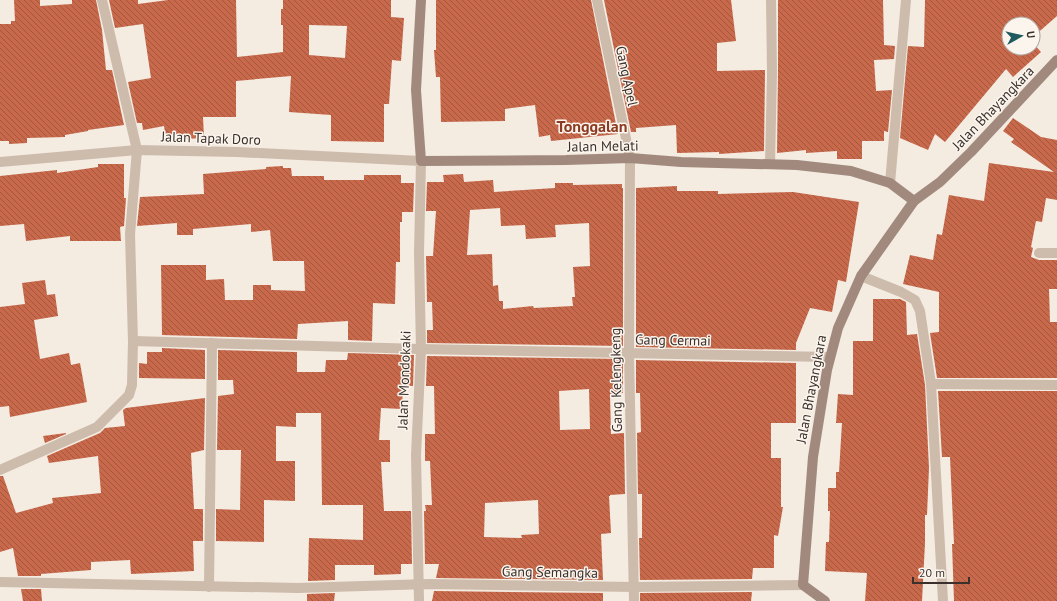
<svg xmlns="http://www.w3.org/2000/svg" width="1057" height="601" font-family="'PT Sans',sans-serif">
	<defs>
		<pattern id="building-back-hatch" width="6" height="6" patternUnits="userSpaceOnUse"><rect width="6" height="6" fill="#c8694b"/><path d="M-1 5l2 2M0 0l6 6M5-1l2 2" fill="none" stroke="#a4573f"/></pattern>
	</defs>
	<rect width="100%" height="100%" fill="#f4ebe1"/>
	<g fill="url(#building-back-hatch)" fill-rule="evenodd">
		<path d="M14,0H40V6L72,4V0H96L102,30L106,70H112L124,125L88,130V131L65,135V137L27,138V143L9,144V141H0V24H11V21H15Z"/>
		<path d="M109,0H138V4L168,0H236L237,57L283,52V25H281V9H283V0H391V17L404,18L401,61L392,60L389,104H384V142L331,141V115L289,112L291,76L236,81V117H203L204,138L183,139V136L166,138L164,126L143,130L142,123H137L128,82L151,78L143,24L115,28ZM309,25L347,26L345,58L309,55Z"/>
		<path d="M436,0H591L618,134L551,141L550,135L539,137L535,105L505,109V121L441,122L440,77H436L434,50H436Z"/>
		<path d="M604,0H731L736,41L717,43V71L765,70L764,151L719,154V152L677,153L676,125L636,128V132H631Z"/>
		<path d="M778,0H883L884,45L895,46L894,59L874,60L876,91L892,90L888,132L884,131V141H862V159H837V151L806,153V150L777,153L778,72Z"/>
		<path d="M925,0H1057V16L1033,37V24H1009V48H1033V43L1041,52L1013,77L1006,69L945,142L935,134L928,150L900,138L908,46L924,47Z"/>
		<path d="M1013,118L1041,137L1057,140V200L1046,198L1042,222L1036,221L1031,247L1033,248L1031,257L1039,260H1057V289H1049L1050,322H1057V378H937L930,333L939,332V292L903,284L910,255L933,260L937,234L942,235L949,195L984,201L989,163L1054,172L1011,142L1014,139L1003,131Z"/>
		<path d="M98,164H124V198H126L124,226L120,227L121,241H70V236L26,241L24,224L0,226V176L57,170V173L98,167Z"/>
		<path d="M283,166V168H291L292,176H324V180H364V175H401V183H414L413,212H402V222H400V262H396L395,304L373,303L372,341L348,340V321L298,324L297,339L162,335L161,265H206V280L224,279L225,300H253V285H271V290L305,291L304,261H273L270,230L251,232V224L193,229V235H177V223L137,226L140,197L204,194L203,174L266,169V167Z"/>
		<path d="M463,174L464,182L493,180L494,192L555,188V183H573V185L622,184V188H623V346L427,343V330H433L432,302H427L426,256H433L436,211H426L427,182H444L443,175ZM500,208L501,226L525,225L526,239L556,237L555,225L589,223L590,266L573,267L575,297H572L573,306L534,308L533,306L503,309V301H499L498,285L493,286L492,254L467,255L470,210Z"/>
		<path d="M677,186V191H718V194L793,192L859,202L846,282L838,280L832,312L810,308L796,343V350L636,347V188Z"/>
		<path d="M45,280L47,295L55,294L58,316L34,320L40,359L69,353L71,365L80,363L87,402L10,417L9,406L0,407V307L25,304L22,283Z"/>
		<path d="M873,299H900L906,302L907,335L917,334L925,385L929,468L927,515H925V543L922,601H865L867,573L825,571L826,542H829L830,511H828V488H836V472H839L842,423H836L838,394L853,395V341H873Z"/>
		<path d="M162,348L205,350V379L139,378V363L147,364V352H162Z"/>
		<path d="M218,350L297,352V372H325L326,360H347L348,353L414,355L413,386H403L402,409L381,408L379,440H390V462H381L384,511H411L412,564H401V574L374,575V565H335V580L308,581L309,538L363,540V505H322L321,413H296V427L276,426V461H295V501L264,500V542L216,541V509L240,510L241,450H217L218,396L234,394L233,380H218Z"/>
		<path d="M427,356L623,359V393L610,394L611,434L624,433L625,494L610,495V496H609L611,533L601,534L603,580L436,578L439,564H425L424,511H426L425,505H432L430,461H425V434H435L434,386H426ZM589,389L590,429L560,430L559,391ZM538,500L539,534L521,535L522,538L484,537L485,503Z"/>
		<path d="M636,360L796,363V423H771V458H781V507H783L778,536L774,535V568H753L752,579L640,580L639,538H642V494H638L637,433L641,432L640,393H636Z"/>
		<path d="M938,391H1057V601H954L952,544H954L950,457H942Z"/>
		<path d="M205,398L204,450L191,453L194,509H203V541H193L194,571L131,574L130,560L91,562V570L41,574V576H18L13,548L0,552V476H3L16,513L53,503L52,498L101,493L98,456L49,463L47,456L100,433L105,428L125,426L123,410L126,408Z"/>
		<path d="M66,433V434L45,443L43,436Z"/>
		<path d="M21,589H41L42,601H23Z"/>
		<path d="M434,591L603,593V601H432Z"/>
		<path d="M752,592L751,601H640V593Z"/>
		<path d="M335,593L334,601H307V594Z"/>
	</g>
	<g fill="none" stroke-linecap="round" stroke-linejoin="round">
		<g stroke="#cdbbac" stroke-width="10">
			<path d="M597,0L630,158L629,354L634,601"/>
			<path d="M0,162L137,150L237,152L421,161L419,253L421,349L416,455L419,601"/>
			<path d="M770,164L772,72L771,0"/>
			<path d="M890,183L906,0"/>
			<path d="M1039,253H1057"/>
			<path d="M861,276L901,292L915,300L920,311L931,384L943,601"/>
			<path d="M133,341L421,349L830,357"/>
			<path d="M931,384L1057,385"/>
			<path d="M0,470L97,427L129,395L132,385L133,341L130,234L137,150L102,0"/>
			<path d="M0,582L298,588L429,584L635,587L803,585"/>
			<path d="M209,587L212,343"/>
		</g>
		<g stroke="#a18a7d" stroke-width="10">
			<path d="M421,0L416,90L421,161L566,160L630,158L681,162L797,165L851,171L890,183L914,201"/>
			<path d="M825,601L803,585L813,457L827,370L838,328L857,285L861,276L914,201L940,182L971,152L1057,60"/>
		</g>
	</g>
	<g text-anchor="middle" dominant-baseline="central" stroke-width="3" stroke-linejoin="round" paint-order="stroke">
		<g font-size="14" fill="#3b302b" stroke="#fbf5ee">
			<text transform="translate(627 76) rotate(78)">Gang Apel</text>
			<text transform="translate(993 108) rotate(-46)">Jalan Bhayangkara</text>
			<text transform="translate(211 138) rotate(2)">Jalan Tapak Doro</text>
			<text transform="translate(603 146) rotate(-1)">Jalan Melati</text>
			<text transform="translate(673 340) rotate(1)">Gang Cermai</text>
			<text transform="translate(404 380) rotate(-88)">Jalan Mondokaki</text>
			<text transform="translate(616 380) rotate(-91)">Gang Kelengkeng</text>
			<text transform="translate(811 389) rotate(-79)">Jalan Bhayangkara</text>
			<text transform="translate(550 572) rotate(1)">Gang Semangka</text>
		</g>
		<g font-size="16" font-weight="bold" fill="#8c3b22" stroke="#fbf5ee">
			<text x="592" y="126">Tonggalan</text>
		</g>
	</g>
	<g transform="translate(1021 36) rotate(82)"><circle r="19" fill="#fbf5ee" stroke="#aea6a0"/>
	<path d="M0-3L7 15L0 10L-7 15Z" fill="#1f5a5e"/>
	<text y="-6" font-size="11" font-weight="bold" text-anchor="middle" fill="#3b302b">U</text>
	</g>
	<path d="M913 577v6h56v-6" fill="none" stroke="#3b302b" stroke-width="2"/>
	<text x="919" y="577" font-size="12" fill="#3b302b" stroke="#fbf5ee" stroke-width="3" paint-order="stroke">20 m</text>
</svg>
